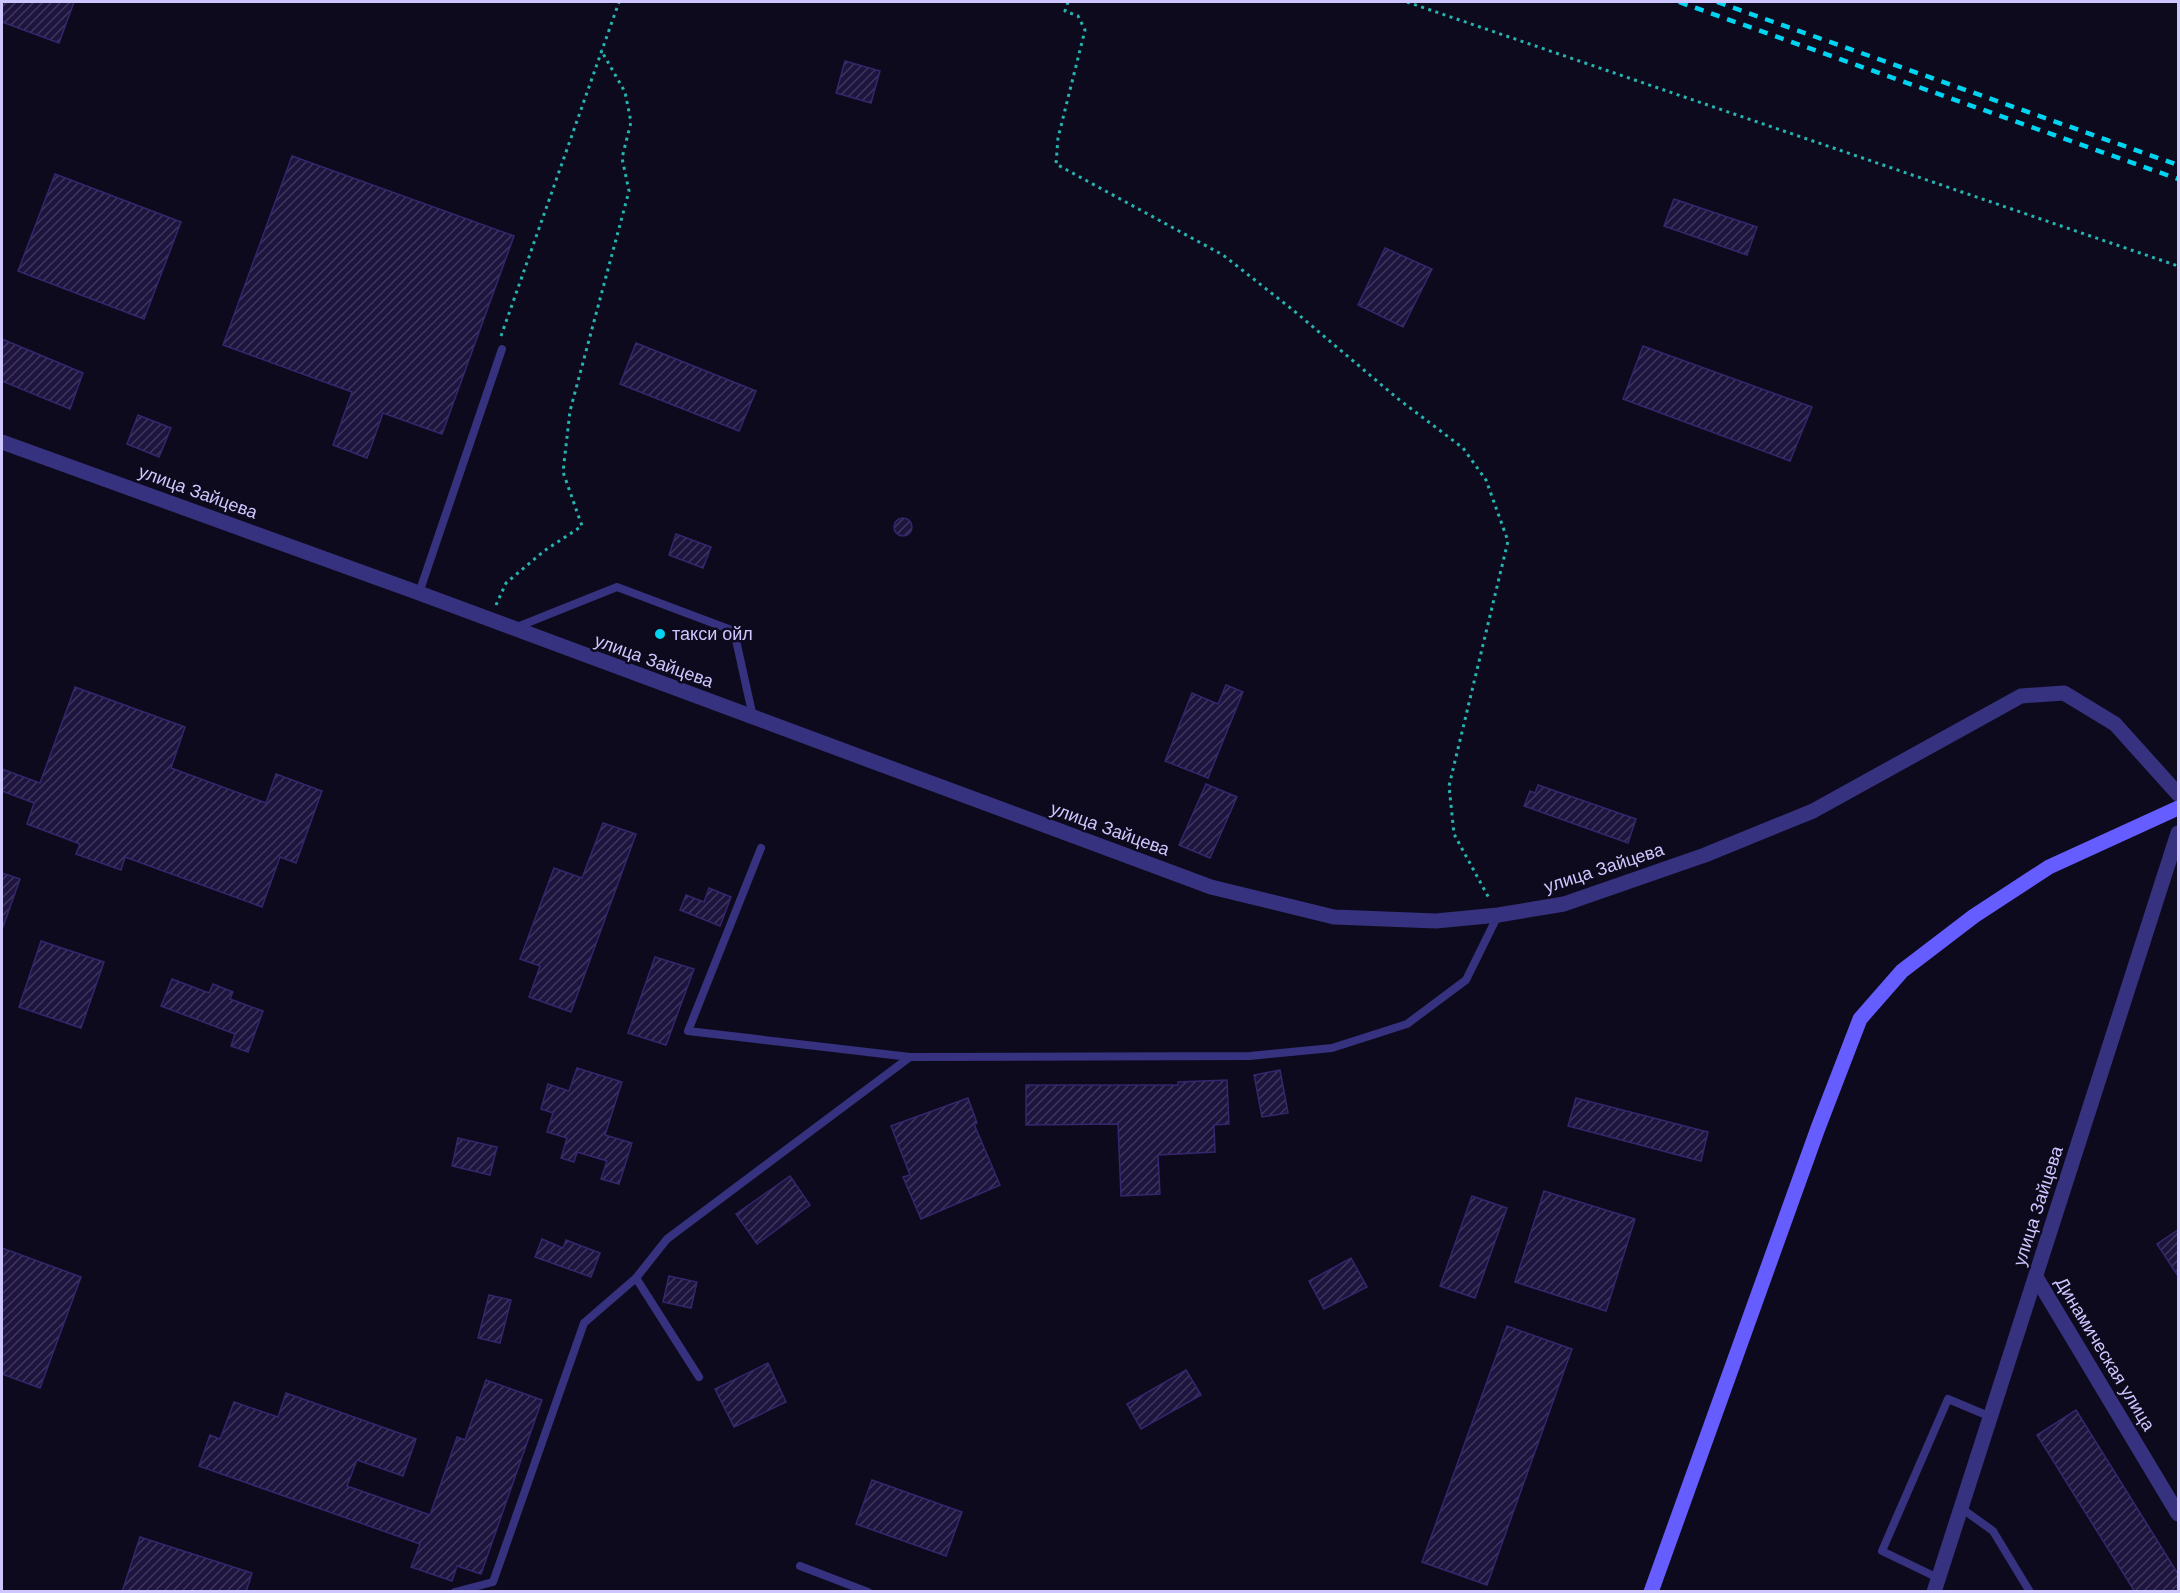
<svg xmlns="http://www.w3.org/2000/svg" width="2180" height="1593" font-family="Helvetica,sans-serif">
	<defs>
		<pattern id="building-hatch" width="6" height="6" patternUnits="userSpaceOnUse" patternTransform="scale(1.5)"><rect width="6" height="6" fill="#1e153f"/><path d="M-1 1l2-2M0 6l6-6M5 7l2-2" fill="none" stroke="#3e365c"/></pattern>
	</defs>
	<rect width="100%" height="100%" fill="#0e0a1d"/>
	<g fill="url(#building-hatch)" stroke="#35266d" stroke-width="1.5">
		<path d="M2,2H74L59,43L2,22Z"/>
		<path d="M845,61L880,71L871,103L836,93Z"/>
		<path d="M292,156L514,236L442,434L383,413L367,458L333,445L352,392L223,345Z"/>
		<path d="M55,174L181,222L144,319L18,271Z"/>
		<path d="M1674,199L1757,227L1747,255L1664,226Z"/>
		<path d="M1385,248L1432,269L1403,327L1358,305Z"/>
		<path d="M2,339L83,373L70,409L2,381Z"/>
		<path d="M636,343L756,391L739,431L620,384Z"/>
		<path d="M1643,346L1812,407L1790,461L1623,399Z"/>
		<path d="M138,415L171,428L159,457L127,444Z"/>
		<circle cx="903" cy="527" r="9"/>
		<path d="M676,534L711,547L703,568L669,555Z"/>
		<path d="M1226,685L1243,692L1208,778L1165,761L1192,693L1218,704Z"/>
		<path d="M75,687L185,727L171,768L266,803L276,774L322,791L296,863L280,857L262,907L125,857L121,870L76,854L80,844L27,824L34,803L2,791V769L40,783Z"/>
		<path d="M1206,784L1237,797L1210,858L1179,845Z"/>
		<path d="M1538,785L1636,819L1628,843L1524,806L1530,791L1535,793Z"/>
		<path d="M603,823L636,834L571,1012L529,997L540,966L520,959L554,868L582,878Z"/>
		<path d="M2,873L20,879L3,927L2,926Z"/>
		<path d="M709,888L731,897L720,926L680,910L686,895L704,902Z"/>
		<path d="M41,941L104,962L81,1028L19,1007Z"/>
		<path d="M655,957L694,969L666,1045L628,1033Z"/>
		<path d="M172,979L209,993L213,984L233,992L230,999L263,1011L248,1052L231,1046L235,1034L161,1006Z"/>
		<path d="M577,1068L622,1082L605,1135L632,1143L619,1184L601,1179L607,1161L577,1152L574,1162L561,1158L567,1138L547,1132L553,1113L541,1109L548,1084L569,1091Z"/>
		<path d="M1280,1070L1288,1113L1262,1117L1254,1075Z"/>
		<path d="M1227,1080L1229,1124L1214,1125L1215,1152L1158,1155L1160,1194L1121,1196L1118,1124L1026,1125V1085H1178V1082Z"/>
		<path d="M968,1098L977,1123L974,1124L1000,1185L921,1219L903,1177L910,1175L891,1126Z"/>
		<path d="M1576,1098L1708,1132L1701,1161L1568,1126Z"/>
		<path d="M458,1138L497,1147L490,1175L452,1166Z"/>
		<path d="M790,1176L810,1205L757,1244L736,1214Z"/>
		<path d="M1544,1191L1635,1219L1606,1311L1515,1282Z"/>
		<path d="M1472,1196L1507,1208L1475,1298L1440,1286Z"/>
		<path d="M2178,1230V1276L2157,1244Z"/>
		<path d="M542,1239L563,1248L566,1240L600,1253L591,1277L535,1257Z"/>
		<path d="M2,1248L81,1277L40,1388L2,1374Z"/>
		<path d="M1351,1258L1367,1287L1324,1309L1309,1281Z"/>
		<path d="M669,1276L697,1282L691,1308L663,1302Z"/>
		<path d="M489,1295L511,1300L500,1343L478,1338Z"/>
		<path d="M1507,1326L1572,1349L1487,1585L1422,1562Z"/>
		<path d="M768,1363L786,1402L734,1427L715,1389Z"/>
		<path d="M1186,1370L1201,1395L1141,1429L1127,1404Z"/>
		<path d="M486,1380L542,1400L481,1574L457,1566L452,1581L411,1567L420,1544L199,1466L210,1435L220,1439L234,1402L278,1417L286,1393L416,1439L403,1476L357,1460L347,1486L430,1515L457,1437L465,1440Z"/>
		<path d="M2076,1410L2178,1574V1592H2135L2037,1435Z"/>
		<path d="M872,1480L962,1512L946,1556L856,1524Z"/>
		<path d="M140,1537L252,1573L246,1592H122Z"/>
	</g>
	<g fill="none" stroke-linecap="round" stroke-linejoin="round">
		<g stroke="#25b4af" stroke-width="3" stroke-dasharray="3 4.5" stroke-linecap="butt">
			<path d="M1068,2L1065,11L1078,16L1085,30L1058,138L1056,164L1223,255L1293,310L1397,398L1463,448L1486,480L1508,541L1449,786L1454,834L1490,900"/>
			<path d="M1407,2L2178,266"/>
			<path d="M501,336L619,2"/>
			<path d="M496,605L506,583L544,551L582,526L563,472L570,411L629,191L622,158L631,122L625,92L601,50"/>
		</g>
		<g stroke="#36327f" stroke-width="8">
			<path d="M419,593L502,349"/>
			<path d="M517,627L617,587L734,631L753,717"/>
			<path d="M761,848L688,1031L910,1057"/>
			<path d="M699,1377L636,1278L667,1239L910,1057L1250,1056L1332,1048L1407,1024L1466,980L1498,915"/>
			<path d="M1961,1508L1993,1531L2030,1592"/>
			<path d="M800,1566L868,1592"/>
			<path d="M1938,1578L1882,1551L1948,1399L1991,1417"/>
			<path d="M455,1592L493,1582L584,1323L636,1278"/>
		</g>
		<g stroke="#36327f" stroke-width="15">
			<path d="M2,442L419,593L1211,887L1334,917L1436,921L1498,915L1564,904L1705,855L1813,811L2021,696L2064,693L2115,724L2178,794"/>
			<path d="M2036,1277L2178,1514"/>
			<path d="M1934,1592L2178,833"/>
		</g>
		<path stroke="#655dff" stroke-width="15" d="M1651,1592L1818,1128L1860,1019L1902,971L1974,916L2049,867L2178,808"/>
		<g stroke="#00d4f1" stroke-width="4.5" stroke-dasharray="9 8" stroke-linecap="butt">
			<path d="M1679,2L2178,179"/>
			<path d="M1717,2L2178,165"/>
		</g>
	</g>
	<circle fill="#00d4f1" stroke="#0e0a1d" stroke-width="2" cx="660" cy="634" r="6"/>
	<g text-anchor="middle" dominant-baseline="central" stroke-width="5" stroke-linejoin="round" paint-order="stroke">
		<g font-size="18" fill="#cec6ff" stroke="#0e0a1d">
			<text transform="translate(198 492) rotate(20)">улица Зайцева</text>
			<text transform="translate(654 661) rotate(20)">улица Зайцева</text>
			<text transform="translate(1110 829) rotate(20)">улица Зайцева</text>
			<text transform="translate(1604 868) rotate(-18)">улица Зайцева</text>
			<text transform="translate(2038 1206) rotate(-72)">улица Зайцева</text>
			<text transform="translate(2105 1354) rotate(59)">Динамическая улица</text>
		</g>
		<g font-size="18" fill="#cec6ff" stroke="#0e0a1d" text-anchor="start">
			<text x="672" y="634">такси ойл</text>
		</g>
	</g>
	<rect width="2180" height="1593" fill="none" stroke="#cec6ff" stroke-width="6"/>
</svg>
